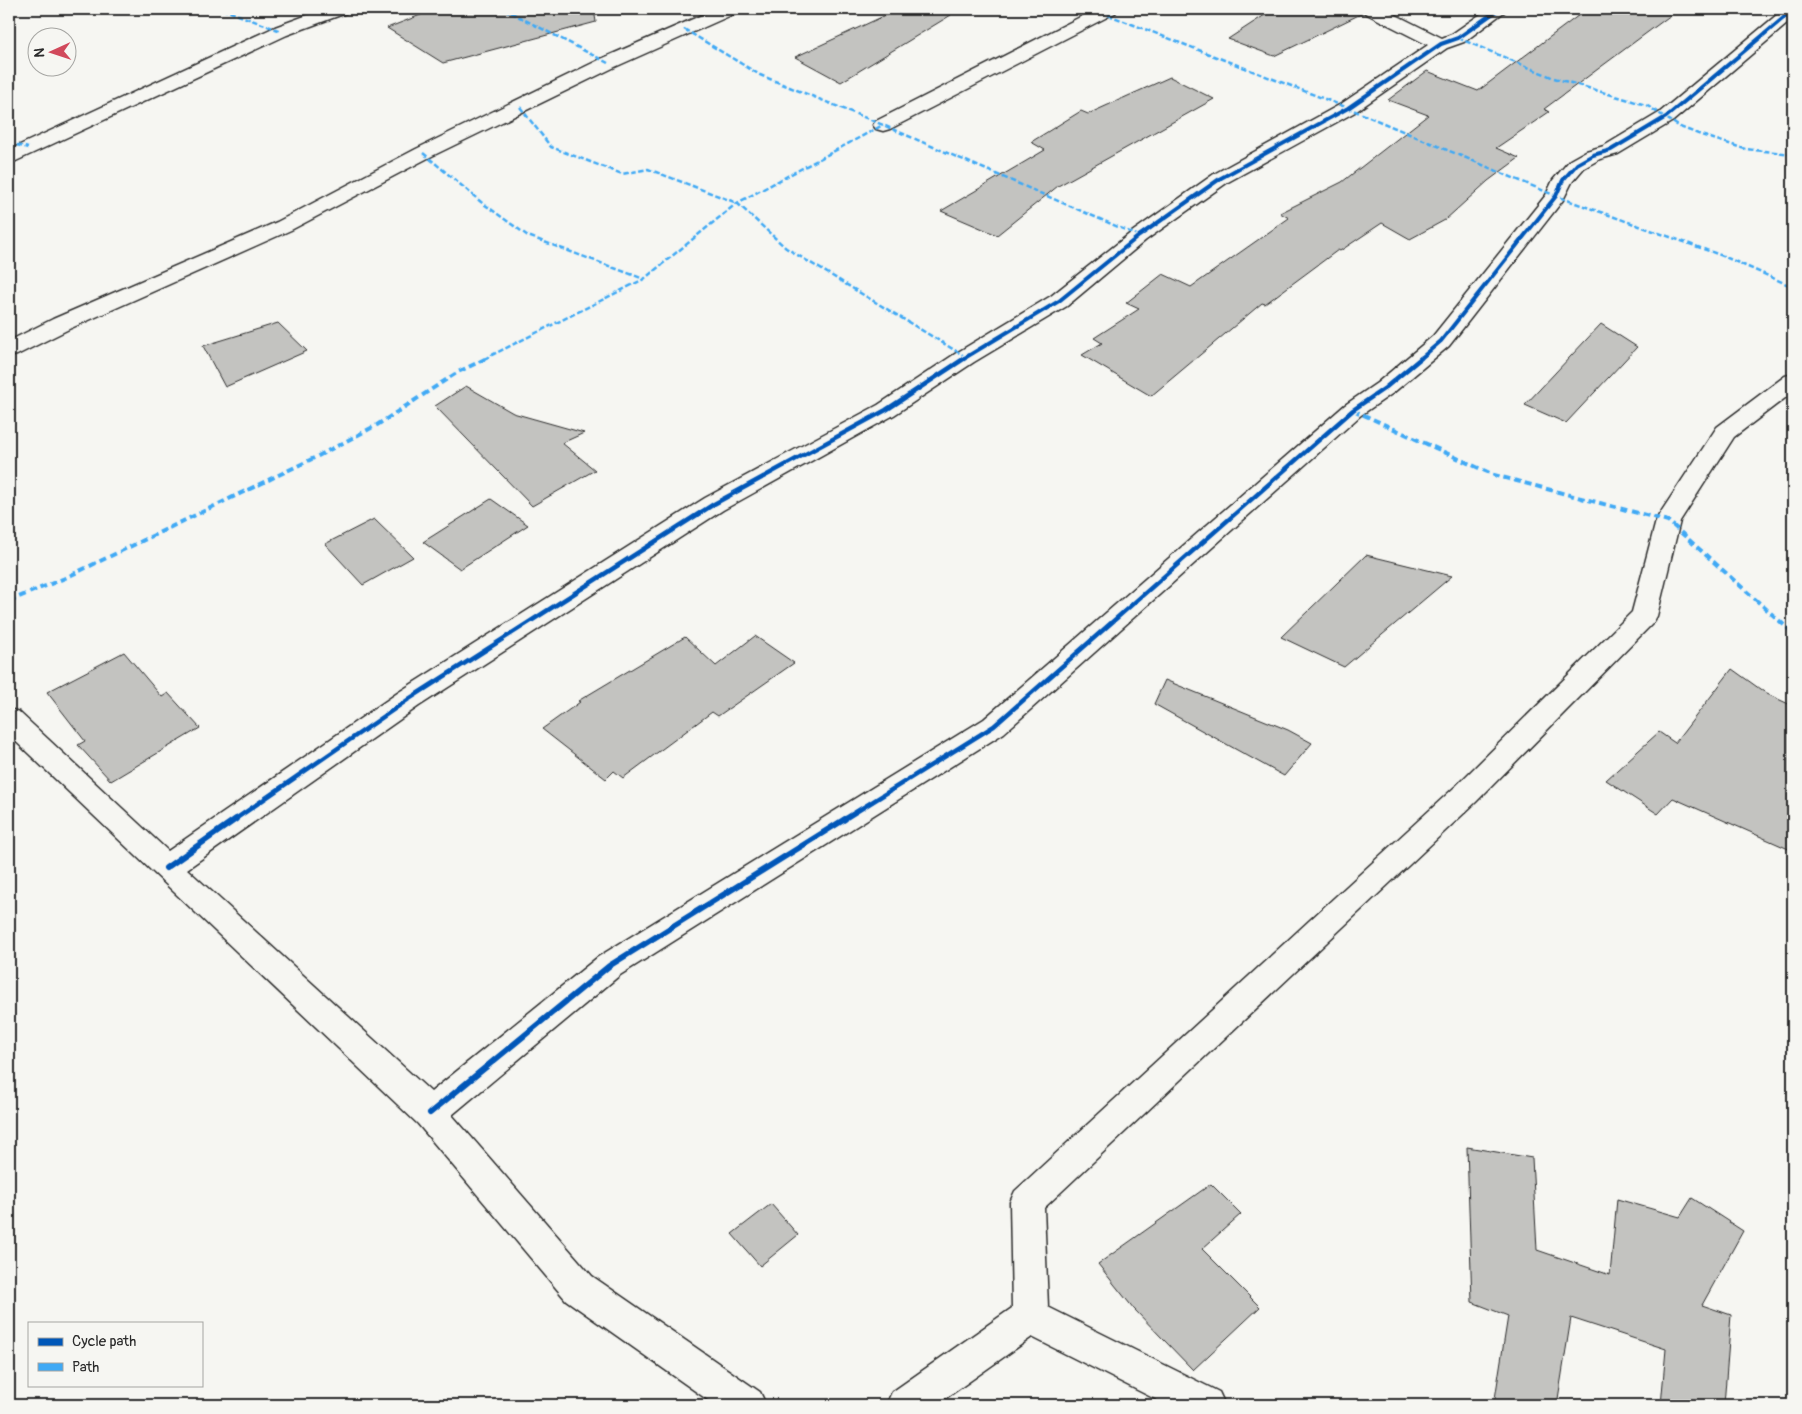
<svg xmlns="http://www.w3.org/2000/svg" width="1802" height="1414" font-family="Pangolin,sans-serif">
	<rect width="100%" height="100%" fill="#f6f6f2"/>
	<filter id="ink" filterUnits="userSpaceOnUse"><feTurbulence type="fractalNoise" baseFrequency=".02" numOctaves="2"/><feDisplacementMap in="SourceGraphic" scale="10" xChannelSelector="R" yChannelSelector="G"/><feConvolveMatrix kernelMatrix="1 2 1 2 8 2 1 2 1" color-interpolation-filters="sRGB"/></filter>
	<g filter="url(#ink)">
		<g fill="#c3c3c0" stroke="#2b2b2b">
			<path d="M436,9H594L596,22L443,63L387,28Z"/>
			<path d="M899,9H947L951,15L841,82L795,57Z"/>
			<path d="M1274,9H1360L1363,13L1274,56L1228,39Z"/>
			<path d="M1587,9H1679L1544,109L1549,112L1496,148L1519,158L1488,181L1445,220L1410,239L1382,223L1340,251L1338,250L1265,304L1262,303L1151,396L1082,355L1102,343L1094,338L1139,309L1126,303L1163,274L1191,287L1289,218L1280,213L1342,182L1428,115L1388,100L1427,71L1478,91Z"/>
			<path d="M1170,77L1214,99L1058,186L997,235L941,211L1045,150L1031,142L1081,111L1088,114Z"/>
			<path d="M278,323L307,351L225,387L203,346Z"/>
			<path d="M1601,324L1637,347L1566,423L1525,405Z"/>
			<path d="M466,386L513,413L584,433L562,443L595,470L532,506L435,406Z"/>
			<path d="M491,499L528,525L460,569L423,542Z"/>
			<path d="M374,519L413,557L363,585L325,544Z"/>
			<path d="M1366,555L1452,576L1344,667L1281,637Z"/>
			<path d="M755,636L794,663L718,716L712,712L623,778L614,771L606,779L542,729L580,702L578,701L685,637L716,666Z"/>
			<path d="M124,652L162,697L168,693L200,728L111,781L78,745L85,741L47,692Z"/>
			<path d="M1732,669L1767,694L1793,706V851L1673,798L1658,814L1606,780L1659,732L1675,743Z"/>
			<path d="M1165,680L1288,730L1312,743L1284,776L1154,704Z"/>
			<path d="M1467,1147L1532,1158L1537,1250L1610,1275L1617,1199L1680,1217L1692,1198L1743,1231L1702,1305L1731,1315L1724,1405H1661L1666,1349L1571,1318L1557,1405H1494L1508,1316L1472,1302Z"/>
			<path d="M1211,1184L1241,1214L1202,1249L1260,1307L1193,1370L1134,1309L1098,1264Z"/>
			<path d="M771,1204L798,1235L760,1266L732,1234Z"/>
		</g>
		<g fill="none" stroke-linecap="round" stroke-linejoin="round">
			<g stroke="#2b2b2b" stroke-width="3">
				<g id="minor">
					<path d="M324,9H349L346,13L287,35L16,161L9,163V150L275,27Z"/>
					<path d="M716,9H739L736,13L615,67L430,157L291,230L69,329L17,355L9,357V341L53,319L277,222L416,149L601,59Z"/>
					<path d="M1096,9H1118L1115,13L890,129L883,131L876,129L873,125L876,121Z"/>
					<path d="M1362,9H1384L1442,38L1452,34L1488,9H1508L1464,42L1447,48L1355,112L1228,182L1146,240L1067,306L974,362L894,415L723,510L419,706L187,869L431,1092L598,957L984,719L1345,405L1377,383L1433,336L1546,195L1553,180L1570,160L1586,151L1604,146L1659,113L1784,9H1793V19L1673,121L1618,154L1600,159L1584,168L1572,182L1563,200L1449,346L1393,393L1361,415L1004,733L620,975L452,1115L592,1276L760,1392L766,1405H715L566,1300L418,1124L9,735V709L19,712L168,851L399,692L705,498L878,405L958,352L1051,296L1132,232L1214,174L1341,104L1428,45L1365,13Z"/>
					<path d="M1793,374V392L1734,437L1680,521L1657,616L1653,623L1476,802L1044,1208L1048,1307L1219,1392L1225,1405H1167L1032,1337L936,1405H886L892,1392L1012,1308L1010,1202L1015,1191L1456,786L1632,612L1656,521L1659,515L1717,427L1785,376Z"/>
				</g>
			</g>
			<use href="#minor" fill="#f6f6f2" fill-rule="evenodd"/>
			<g stroke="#3fa9f5" stroke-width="2.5" stroke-dasharray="5.5 2.5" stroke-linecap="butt">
				<path d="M222,9L281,31"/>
				<path d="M504,9L608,63"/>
				<path d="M1093,9L1348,108L1556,196L1723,256L1793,287"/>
				<path d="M684,29L760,75L883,125L1139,236"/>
				<path d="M1458,38L1554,78L1646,105L1680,127L1701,135L1745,149L1793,154"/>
				<path d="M520,107L551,147L622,174L648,169L737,203L786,248L966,357"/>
				<path d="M9,143L28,148"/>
				<path d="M423,153L481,202L528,236L644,279"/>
				<path d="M484,359L644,279L737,203L883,125"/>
			</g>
			<g stroke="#3fa9f5" stroke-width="4" stroke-dasharray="7 4" stroke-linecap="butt">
				<path d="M1353,410L1494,475L1668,521L1793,633"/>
				<path d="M9,601L65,578L316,457L377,425L458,372L487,358"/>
			</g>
			<g stroke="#f6f6f2" stroke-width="6">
				<g id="cycleway-far2">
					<path d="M963,359L1059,301L1139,236L1221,178L1348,108L1441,44L1458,38L1499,9"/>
					<path d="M1420,359L1441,341L1556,196L1563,180L1577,164L1593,155L1611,150L1666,117L1793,10"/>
				</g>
			</g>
			<g stroke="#f6f6f2" stroke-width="8">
				<g id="cycleway-far1">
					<path d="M234,820L409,699L714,504L886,410L965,358"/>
					<path d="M843,820L994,726L1353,410L1385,388L1421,358"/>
				</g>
			</g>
			<g stroke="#f6f6f2" stroke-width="9">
				<g id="cycleway">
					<path d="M166,868L236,819"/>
					<path d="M430,1113L609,966L845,819"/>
				</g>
			</g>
			<use href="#cycleway-far2" stroke="#0057b8" stroke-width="4"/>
			<use href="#cycleway-far1" stroke="#0057b8" stroke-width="4.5"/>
			<use href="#cycleway" stroke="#0057b8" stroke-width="6"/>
		</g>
	</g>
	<rect width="1802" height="1414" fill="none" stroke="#f6f6f2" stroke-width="30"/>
	<rect x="15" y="15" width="1772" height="1384" fill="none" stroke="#2b2b2b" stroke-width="2" filter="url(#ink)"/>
	<rect x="28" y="1322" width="175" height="65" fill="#f6f6f2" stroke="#a5a5a2"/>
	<rect x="38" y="1338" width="25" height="8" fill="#0057b8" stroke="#a5a5a2"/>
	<text x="72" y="1346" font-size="15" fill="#2b2b2b">Cycle path</text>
	<rect x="38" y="1363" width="25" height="8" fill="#3fa9f5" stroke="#a5a5a2"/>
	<text x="72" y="1372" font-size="15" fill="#2b2b2b">Path</text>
	<g transform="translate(52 52) rotate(267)"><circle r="24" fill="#f6f6f2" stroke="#a5a5a2"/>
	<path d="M0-4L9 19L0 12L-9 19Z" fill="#d1495b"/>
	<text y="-8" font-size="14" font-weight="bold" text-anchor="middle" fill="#2b2b2b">N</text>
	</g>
</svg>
